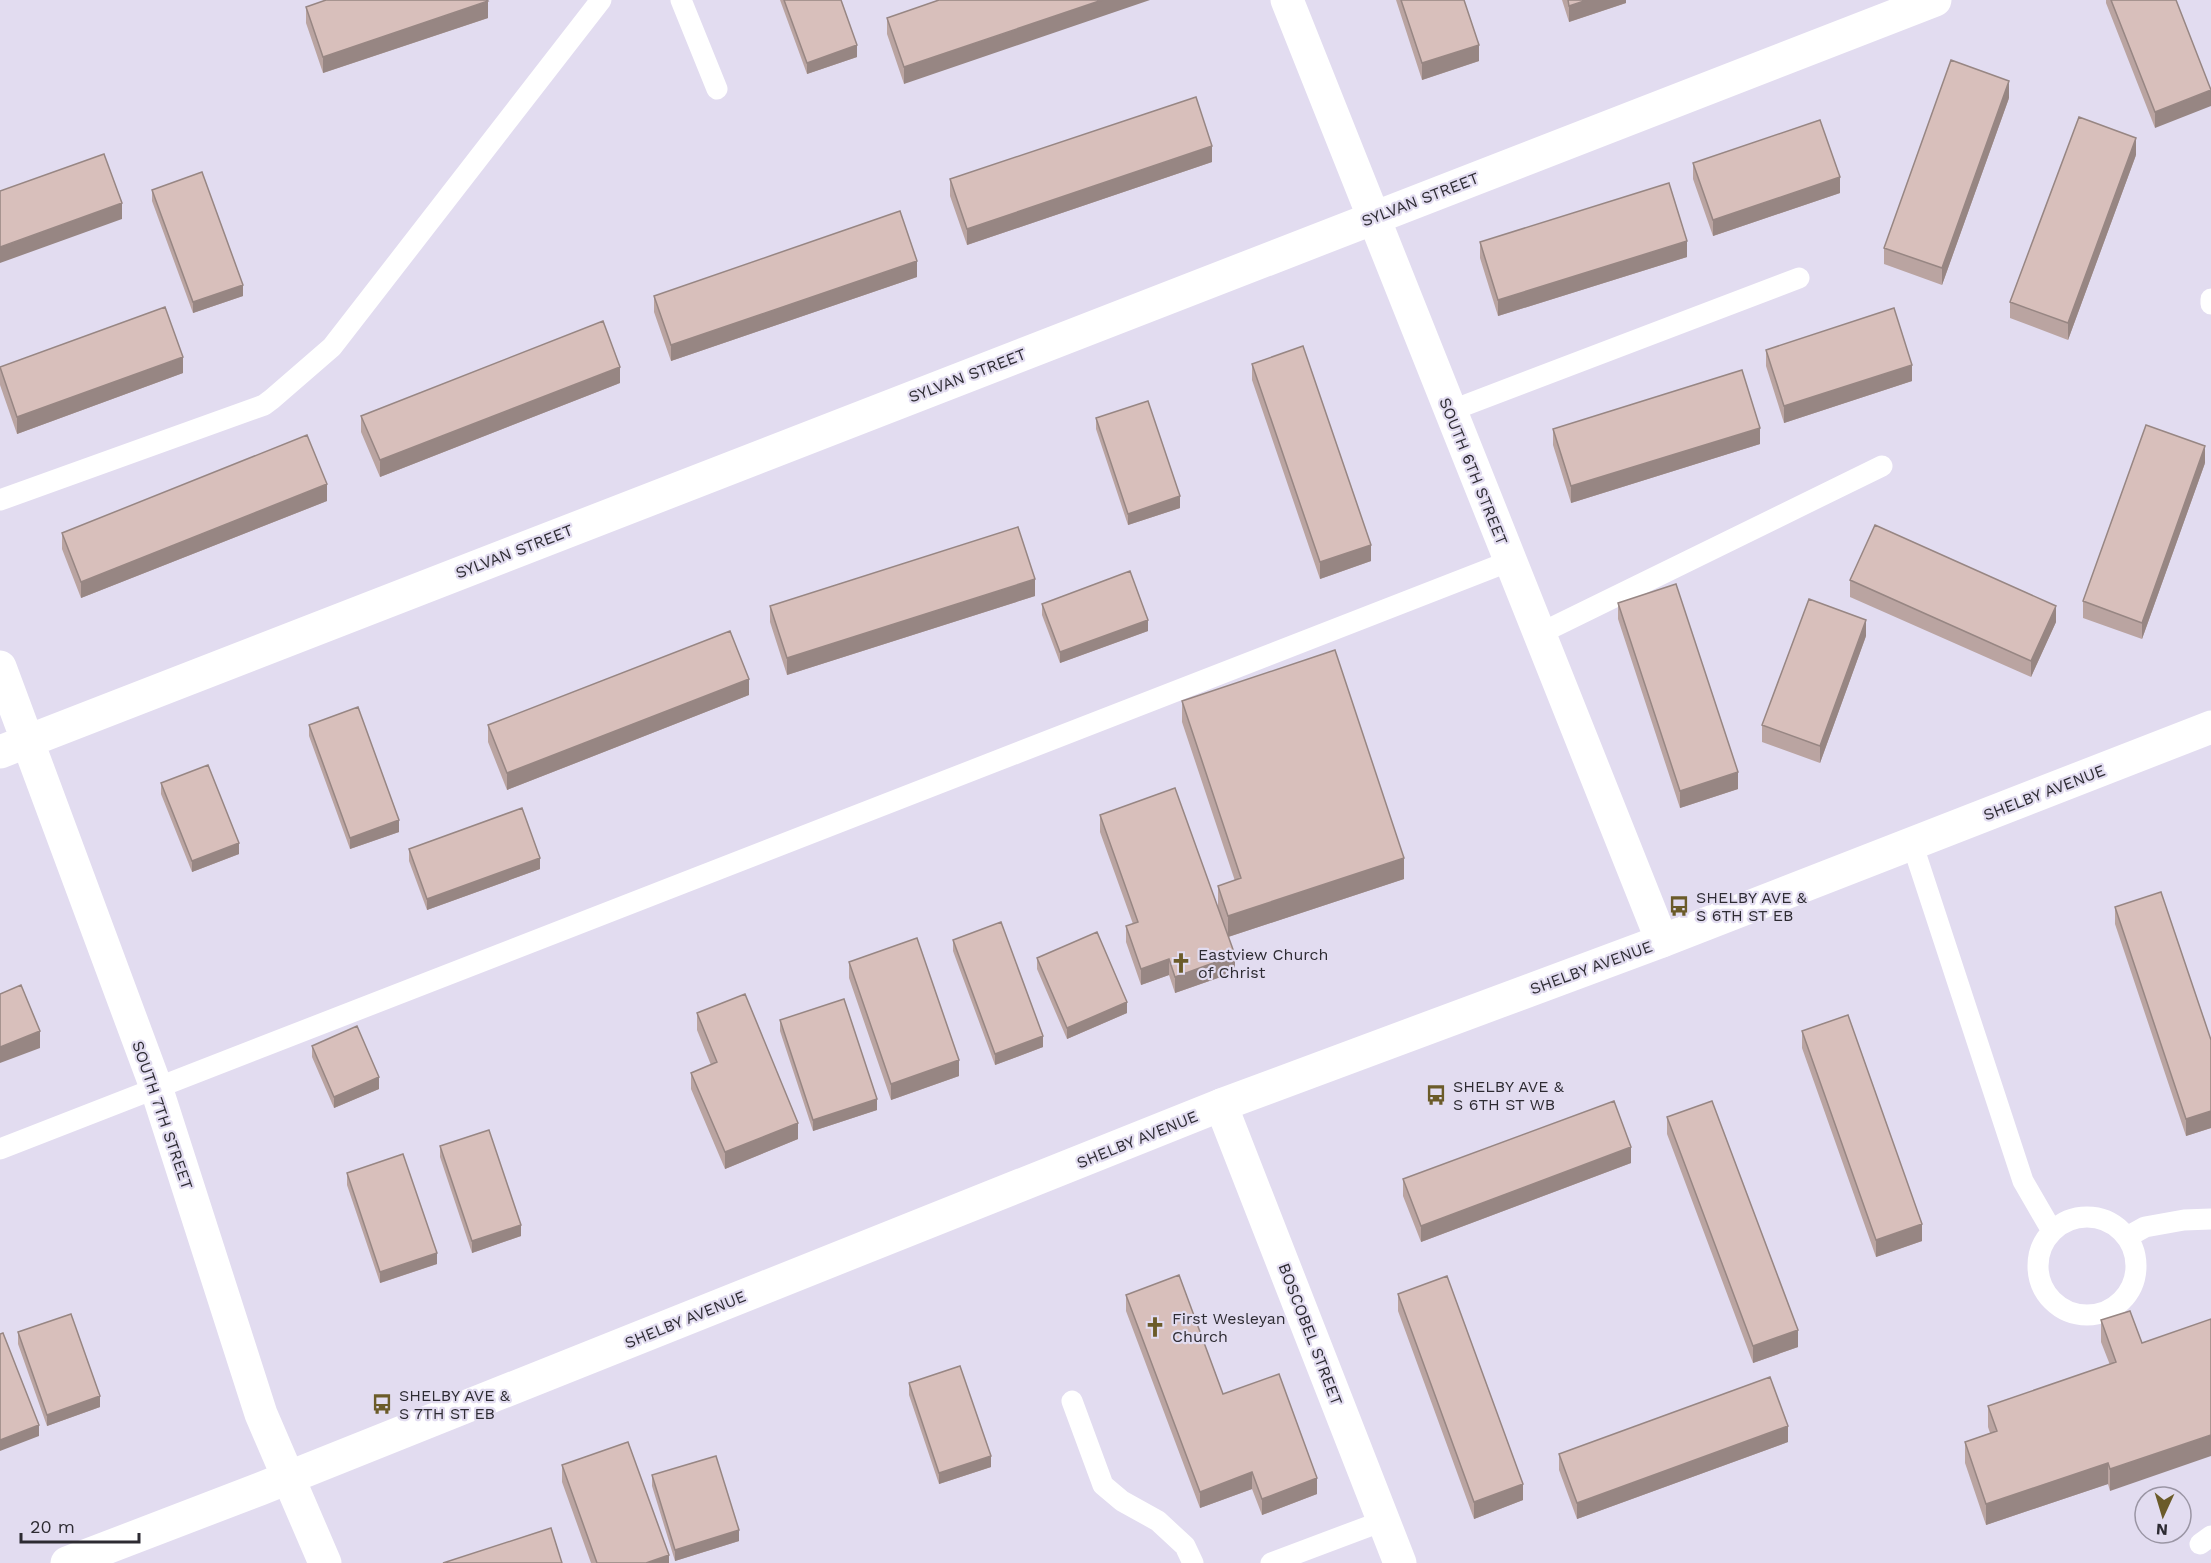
<svg xmlns="http://www.w3.org/2000/svg" width="2211" height="1563" viewBox="0 0 2211 1563" font-family="'Work Sans',sans-serif">
	<rect width="100%" height="100%" fill="#e2dcf0"/>
	<g fill="none" stroke-linecap="round" stroke-linejoin="round">
		<path stroke="#fff" stroke-width="21" d="M681,0L717,89
			M2211,299V304
			M1450,411L1799,278
			M0,500L264,405L272,399L332,347L601,0
			M1539,634L1882,466
			M1912,843L2023,1181L2052,1231
			M0,1149L1510,561
			M2038 1266a49 49 0 1 1 98 0a49 49 0 1 1-98 0Z
			M2127,1237L2145,1227L2184,1220L2211,1219
			M1072,1401L1103,1485L1122,1501L1158,1521L1185,1546L1193,1563
			M2200,1544L2211,1536
			M1271,1563L1383,1521"/>
		<path stroke="#fff" stroke-width="33" d="M1287,0L1662,941
			M0,667L156,1087L261,1414L325,1563
			M0,752L1935,0
			M1221,1105L1400,1563"/>
		<path stroke="#fff" stroke-width="33" d="M67,1563L260,1489L1221,1105L1662,941L2211,727"/>
	</g>
	<path fill="#baa4a1" d="M780,0H841L857,57L807,74Z
		M939,0L904,84L887,34V18Z
		M1396,0H1464L1479,61L1422,80Z
		M1562,0H1626V3L1569,22Z
		M2106,0H2176L2155,128L2106,3Z
		M306,7L488,18L323,73L306,23Z
		M2009,98L1942,285L1884,264V248Z
		M2136,155L2068,340L2010,318V302Z
		M1212,162L967,245L950,196V179Z
		M1693,163L1840,193L1713,236L1693,179Z
		M152,190L243,296L193,313L152,201Z
		M1480,242L1687,257L1498,316L1480,258Z
		M917,277L671,361L654,312V296Z
		M1766,350L1912,381L1784,423L1766,366Z
		M1252,364L1371,561L1320,579L1252,380Z
		M0,367L183,373L17,434L0,385Z
		M620,383L380,477L361,432V416Z
		M1096,418L1180,508L1128,525L1096,429Z
		M1553,429L1760,444L1571,503L1553,445Z
		M2205,463L2142,639L2083,618V601Z
		M327,501L81,598L62,549V533Z
		M1850,580L2056,622L2031,677L1850,597Z
		M1035,596L787,675L770,622V606Z
		M1618,603L1738,789L1680,808L1618,619Z
		M1042,604L1148,631L1060,663L1042,615Z
		M1866,636L1820,763L1762,742V725Z
		M749,695L507,790L488,742V725Z
		M1182,701L1404,879L1228,937L1235,972L1175,993L1169,975L1141,985L1126,942V926L1133,924L1100,832V815L1218,907V886L1235,881L1182,722Z
		M309,725L399,832L350,849L309,736Z
		M161,783L239,854L192,872L161,794Z
		M409,849L540,869L427,910L409,861Z
		M2115,907L2211,1040V1128L2186,1136L2115,924Z
		M953,940L1043,1047L995,1065L953,951Z
		M1037,958L1127,1013L1067,1039L1037,969Z
		M849,962L959,1076L891,1100L849,978Z
		M697,1013L798,1139L725,1169L691,1089V1073L711,1065L697,1030Z
		M780,1020L877,1110L813,1131L780,1031Z
		M1802,1031L1922,1241L1876,1257L1802,1048Z
		M312,1046L379,1089L334,1108L312,1057Z
		M1667,1117L1798,1347L1753,1363L1667,1134Z
		M440,1146L521,1236L472,1253L440,1157Z
		M1631,1163L1421,1242L1403,1196V1179Z
		M347,1173L437,1264L380,1283L347,1185Z
		M1398,1294L1523,1500L1474,1519L1398,1311Z
		M1126,1295L1223,1394L1317,1494L1262,1515L1252,1489L1200,1508L1126,1311Z
		M2130,1311L2110,1491L2108,1484L1986,1525L1965,1463V1442L1990,1433L1988,1427V1406L2110,1365L2101,1342V1320Z
		M18,1332L100,1407L47,1426L18,1344Z
		M909,1383L991,1467L939,1484L909,1395Z
		M1788,1442L1577,1519L1559,1470V1454Z
		M562,1465L669,1563H591L562,1482Z
		M652,1475L739,1541L675,1561L652,1486Z"/>
	<path fill="#978683" d="M1102,0H1150L904,84V67Z
		M1587,0H1626V3L1569,22V6Z
		M488,1V18L323,73V57Z
		M857,45V57L807,74V63Z
		M1479,45V61L1422,80V63Z
		M2009,81V98L1942,285V268Z
		M2211,90V106L2155,128V112Z
		M2136,138V155L2068,340V323Z
		M1212,146V162L967,245V229Z
		M1840,177V193L1713,236V220Z
		M122,203V219L0,263V247Z
		M1687,241V257L1498,316V300Z
		M917,261V277L671,361V345Z
		M243,285V296L193,313V302Z
		M183,357V373L17,434V417Z
		M1912,365V381L1784,423V406Z
		M620,367V383L380,477V460Z
		M1760,428V444L1571,503V486Z
		M2205,446V463L2142,639V623Z
		M327,484V501L81,598V582Z
		M1180,496V508L1128,525V514Z
		M1371,545V561L1320,579V562Z
		M1035,579V596L787,675V658Z
		M2056,606V622L2031,677V661Z
		M1148,620V631L1060,663V652Z
		M1866,620V636L1820,763V746Z
		M749,679V695L507,790V773Z
		M1738,772V789L1680,808V791Z
		M399,820V832L350,849V838Z
		M239,843V854L192,872V861Z
		M540,858V869L427,910V899Z
		M1404,858V879L1228,937V916Z
		M1235,955V972L1175,993V977Z
		M1169,959V975L1141,985V969Z
		M1127,1002V1013L1067,1039V1028Z
		M40,1031V1048L0,1063V1047Z
		M1043,1036V1047L995,1065V1054Z
		M959,1060V1076L891,1100V1084Z
		M379,1077V1089L334,1108V1097Z
		M877,1099V1110L813,1131V1120Z
		M2211,1111V1128L2186,1136V1119Z
		M798,1123V1139L725,1169V1152Z
		M1631,1147V1163L1421,1242V1226Z
		M1922,1224V1241L1876,1257V1240Z
		M521,1225V1236L472,1253V1241Z
		M437,1253V1264L380,1283V1272Z
		M1798,1330V1347L1753,1363V1346Z
		M100,1396V1407L47,1426V1415Z
		M39,1425V1436L0,1451V1440Z
		M1788,1426V1442L1577,1519V1503Z
		M2211,1435V1456L2110,1491V1469Z
		M991,1456V1467L939,1484V1473Z
		M2108,1463V1484L1986,1525V1504Z
		M1252,1472V1489L1200,1508V1492Z
		M1317,1478V1494L1262,1515V1499Z
		M1523,1484V1500L1474,1519V1502Z
		M739,1530V1541L675,1561V1550Z
		M669,1555V1563H646Z"/>
	<path fill="#d8bfbb" stroke="#978683" stroke-width="1.5" d="M326,0H487L488,1L323,57L306,7Z
		M784,0H841L857,45L807,63Z
		M939,0H1102L904,67L887,18Z
		M1401,0H1464L1479,45L1422,63Z
		M1568,0H1587L1569,6Z
		M2111,0H2176L2211,90L2155,112Z
		M1951,60L2009,81L1942,268L1884,248Z
		M1196,97L1212,146L967,229L950,179Z
		M2079,117L2136,138L2068,323L2010,302Z
		M1820,120L1840,177L1713,220L1693,163Z
		M104,154L122,203L0,247V191Z
		M202,172L243,285L193,302L152,190Z
		M1669,183L1687,241L1498,300L1480,242Z
		M900,211L917,261L671,345L654,296Z
		M165,307L183,357L17,417L0,367Z
		M1894,308L1912,365L1784,406L1766,350Z
		M603,321L620,367L380,460L361,416Z
		M1303,346L1371,545L1320,562L1252,364Z
		M1742,370L1760,428L1571,486L1553,429Z
		M1148,401L1180,496L1128,514L1096,418Z
		M2146,425L2205,446L2142,623L2083,601Z
		M307,435L327,484L81,582L62,533Z
		M1875,525L2056,606L2031,661L1850,580Z
		M1018,527L1035,579L787,658L770,606Z
		M1130,571L1148,620L1060,652L1042,604Z
		M1676,584L1738,772L1680,791L1618,603Z
		M1809,599L1866,620L1820,746L1762,725Z
		M730,631L749,679L507,773L488,725Z
		M1335,650L1404,858L1228,916L1218,886L1241,878L1182,701Z
		M358,707L399,820L350,838L309,725Z
		M208,765L239,843L192,861L161,783Z
		M1175,788L1235,955L1175,977L1169,959L1141,969L1126,926L1138,922L1100,815Z
		M522,808L540,858L427,899L409,849Z
		M2161,892L2211,1040V1111L2186,1119L2115,907Z
		M1001,922L1043,1036L995,1054L953,940Z
		M1097,932L1127,1002L1067,1028L1037,958Z
		M917,938L959,1060L891,1084L849,962Z
		M21,985L40,1031L0,1047V994Z
		M745,994L798,1123L725,1152L691,1073L717,1062L697,1013Z
		M844,999L877,1099L813,1120L780,1020Z
		M1848,1015L1922,1224L1876,1240L1802,1031Z
		M357,1026L379,1077L334,1097L312,1046Z
		M1614,1101L1631,1147L1421,1226L1403,1179Z
		M1712,1101L1798,1330L1753,1346L1667,1117Z
		M489,1130L521,1225L472,1241L440,1146Z
		M403,1154L437,1253L380,1272L347,1173Z
		M1179,1275L1223,1394L1279,1374L1317,1478L1262,1499L1252,1472L1200,1492L1126,1295Z
		M1447,1276L1523,1484L1474,1502L1398,1294Z
		M2130,1311L2142,1343L2211,1319V1435L2110,1469L2108,1463L1986,1504L1965,1442L1997,1431L1988,1406L2116,1362L2101,1320Z
		M71,1314L100,1396L47,1415L18,1332Z
		M3,1333L39,1425L0,1440V1334Z
		M960,1366L991,1456L939,1473L909,1383Z
		M1770,1377L1788,1426L1577,1503L1559,1454Z
		M628,1442L669,1555L646,1563H597L562,1465Z
		M716,1456L739,1530L675,1550L652,1475Z
		M551,1528L562,1563H443Z"/>
	<defs>
		<g id="bus-bare" transform="scale(1.62)"><path d="M-5-6H5V4H4V6H2V4H-2V6H-4V4H-5ZM-3.5-4V0h7V-4ZM-3.5 1.2v1.5H-2V1.2ZM2 1.2v1.5H3.5V1.2Z" fill="#6b5b29" stroke="#e2dcf0" stroke-width="2.5" paint-order="stroke"/></g>
		<g id="church-bare" transform="scale(1.62)"><path d="M-1.2-6h2.4v3.5h3.3v2.4h-3.3V6h-2.4V-.1h-3.3v-2.4h3.3Z" fill="#6b5b29" stroke="#e2dcf0" stroke-width="2.5" paint-order="stroke"/></g>
	</defs>
	<g fill-rule="evenodd">
		<use href="#bus-bare" x="1679" y="906"/>
		<use href="#church-bare" x="1181" y="963"/>
		<use href="#bus-bare" x="1436" y="1095"/>
		<use href="#church-bare" x="1155" y="1327"/>
		<use href="#bus-bare" x="382" y="1404"/>
	</g>
	<g text-anchor="middle" stroke-width="4.5" stroke-linejoin="round" paint-order="stroke">
		<g font-size="16" fill="#2d2b32" stroke="#e2dcf0">
			<text transform="translate(1420 199) rotate(-21)" y="6">SYLVAN STREET</text>
			<text transform="translate(967 375) rotate(-21)" y="6">SYLVAN STREET</text>
			<text transform="translate(1474 471) rotate(68)" y="6">SOUTH 6TH STREET</text>
			<text transform="translate(514 551) rotate(-21)" y="6">SYLVAN STREET</text>
			<text transform="translate(2044 792) rotate(-21)" y="6">SHELBY AVENUE</text>
			<text transform="translate(1591 967) rotate(-20)" y="6">SHELBY AVENUE</text>
			<text transform="translate(163 1115) rotate(71)" y="6">SOUTH 7TH STREET</text>
			<text transform="translate(1137 1139) rotate(-22)" y="6">SHELBY AVENUE</text>
			<text transform="translate(685 1319) rotate(-22)" y="6">SHELBY AVENUE</text>
			<text transform="translate(1311 1334) rotate(69)" y="6">BOSCOBEL STREET</text>
		</g>
		<g font-size="16" fill="#2d2b32" stroke="#e2dcf0" text-anchor="start">
			<text x="1696" y="903">SHELBY AVE &amp;<tspan x="1696" dy="18">S 6TH ST EB</tspan></text>
			<text x="1198" y="960">Eastview Church<tspan x="1198" dy="18">of Christ</tspan></text>
			<text x="1453" y="1092">SHELBY AVE &amp;<tspan x="1453" dy="18">S 6TH ST WB</tspan></text>
			<text x="1172" y="1324">First Wesleyan<tspan x="1172" dy="18">Church</tspan></text>
			<text x="399" y="1401">SHELBY AVE &amp;<tspan x="399" dy="18">S 7TH ST EB</tspan></text>
		</g>
	</g>
	<g transform="translate(2163 1515) rotate(184)"><circle r="28" fill="#e2dcf0" stroke="#9a95a4" stroke-width="1.5"/>
	<path d="M0-4.5L10 22L0 15L-10 22Z" fill="#6b5b29"/>
	<text y="-9" font-size="16" font-weight="bold" text-anchor="middle" fill="#2d2b32">N</text>
	</g>
	<path d="M21 1533v9h118v-9" fill="none" stroke="#2d2b32" stroke-width="3"/>
	<text x="30" y="1533" font-size="18" fill="#2d2b32" stroke="#e2dcf0" stroke-width="4.5" paint-order="stroke">20 m</text>
</svg>
